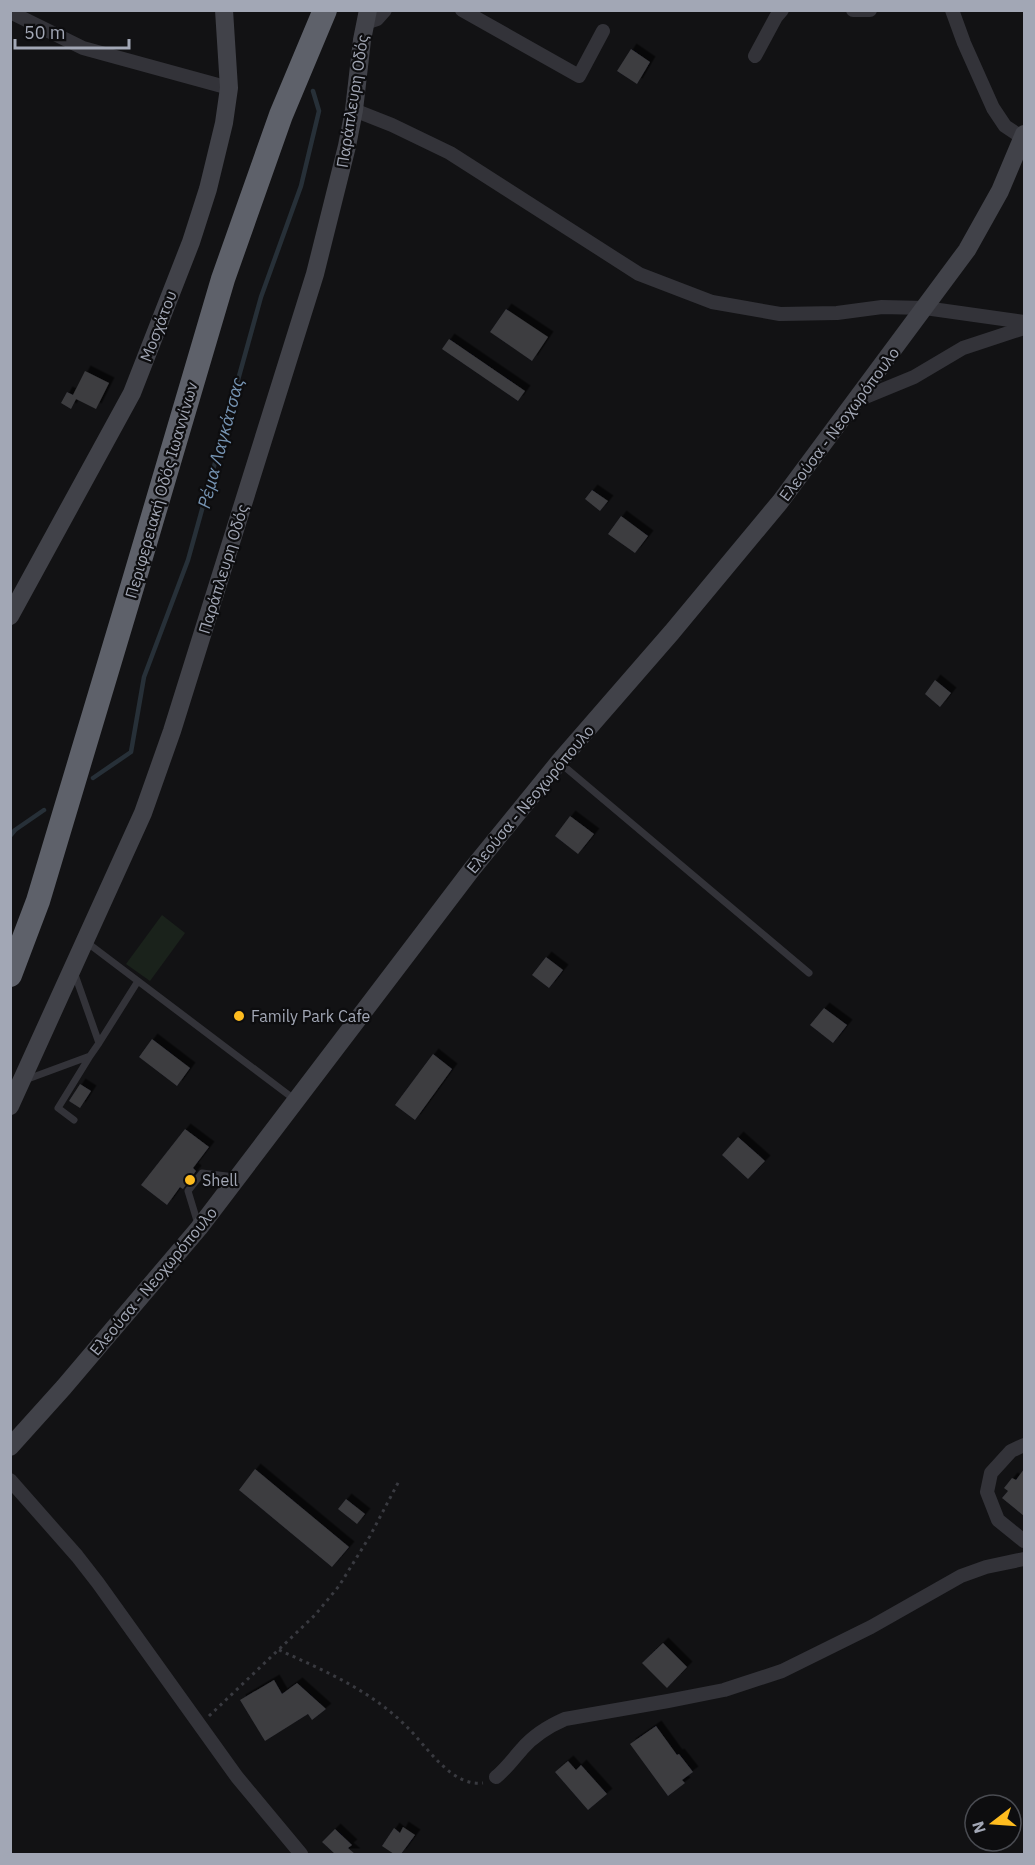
<svg xmlns="http://www.w3.org/2000/svg" width="1035" height="1865" viewBox="0 0 1035 1865" font-family="'IBM Plex Sans',sans-serif">
	<defs>
		<filter id="shadow"><feDropShadow dx="5.5" dy="-5.5" stdDeviation="0" flood-color="#0009"/></filter>
	</defs>
	<rect width="100%" height="100%" fill="#121214"/>
	<path fill="#1a221b" d="M162,915L185,933L150,981L126,964Z"/>
	<g fill="none" stroke-linecap="round" stroke-linejoin="round">
		<path stroke="#273038" stroke-width="4.5" d="M93,778L131,752L144,677L188,560L261,297L301,186L319,111L313,91
			M10,836L15,830L44,810"/>
	</g>
	<path fill="#3c3c41" filter="url(#shadow)" d="M631,49L650,62L637,84L617,71Z
		M506,309L548,337L532,361L490,332Z
		M449,339L525,391L518,401L442,349Z
		M85,371L109,383L96,409L76,399L71,409L61,403L67,392L73,395Z
		M592,490L608,501L600,511L585,499Z
		M621,516L648,536L635,553L608,534Z
		M935,680L951,693L940,707L925,694Z
		M570,816L594,834L578,854L555,836Z
		M546,957L563,970L549,988L532,975Z
		M824,1008L847,1025L833,1043L810,1025Z
		M152,1039L190,1068L177,1086L139,1057Z
		M433,1054L452,1069L415,1120L395,1105Z
		M80,1084L91,1091L80,1108L69,1101Z
		M185,1129L209,1147L193,1168L196,1171L183,1189L180,1187L167,1205L141,1185Z
		M738,1137L765,1161L748,1179L722,1155Z
		M255,1469L349,1547L332,1567L239,1490Z
		M1024,1469V1516L1002,1498L1008,1491L1004,1488L1012,1478L1016,1480Z
		M346,1499L365,1514L357,1524L338,1509Z
		M663,1643L687,1667L667,1688L642,1663Z
		M274,1680L282,1694L297,1683L326,1709L312,1720L308,1714L265,1741L240,1700Z
		M656,1726L677,1755L679,1754L693,1772L682,1780L685,1783L668,1796L630,1744Z
		M568,1761L576,1770L581,1765L607,1794L588,1810L555,1772Z
		M403,1827L415,1835L401,1854H394L382,1846L394,1828L400,1833Z
		M335,1829L352,1845L348,1848L355,1854H335L322,1842Z"/>
	<g fill="none" stroke-linecap="round" stroke-linejoin="round">
		<path stroke="#393a40" stroke-width="3" stroke-dasharray="3 4.5" stroke-linecap="butt" d="M279,1650C325,1671 372,1691 408,1728C428,1748 452,1787 483,1783
			M209,1716L315,1615L339,1586L370,1536L399,1481"/>
		<path stroke="#333339" stroke-width="7" d="M559,762L809,973
			M85,941L294,1099
			M99,1043L138,981
			M25,1080L90,1056L99,1043L74,972
			M74,1120L58,1108L90,1056
			M198,1224L188,1191L202,1173L235,1177"/>
		<path stroke="#333339" stroke-width="14" d="M462,10L579,76L603,31
			M853,10H870
			M952,10L964,43L993,108L1005,126L1023,138
			M10,12L83,48L229,88
			M365,23L377,19L385,10
			M755,56L776,17L782,10
			M354,110L392,125L450,153L639,274L712,302L780,314L837,313L882,307L925,308L1024,322
			M858,400L914,377L963,348L1024,328
			M1024,1445L1011,1451L991,1473L987,1492L998,1520L1024,1541
			M10,1480L77,1556L98,1583L237,1777L301,1854
			M496,1777C506,1769 513,1759 522,1749C534,1735 549,1726 565,1719L668,1701L724,1690L782,1671L871,1627L961,1576L986,1567L1024,1559"/>
		<path stroke="#414249" stroke-width="18" d="M10,616L132,393L191,242L208,189L224,123L229,88L224,10
			M10,1106L143,813L172,731L315,274L347,146L354,110L362,40L368,10
			M10,1447L64,1387L199,1228L472,869L559,762L672,632L780,502L967,250L1000,191L1024,134"/>
		<path stroke="#5e616a" stroke-width="24" d="M10,975L38,901L133,584L223,279L281,115L325,10"/>
	</g>
	<g fill="#febc1f" stroke="#0d0d0f" stroke-width="2">
		<circle cx="239" cy="1016" r="6"/>
		<circle cx="190" cy="1180" r="6"/>
	</g>
	<g text-anchor="middle" stroke-width="4.5" stroke-linejoin="round" paint-order="stroke">
		<g font-size="16" fill="#a2a7b5" stroke="#0d0d0f">
			<text transform="translate(352 101) rotate(-81)" y="6">Παράπλευρη Οδός</text>
			<text transform="translate(158 326) rotate(-69)" y="6">Μοσχάτου</text>
			<text transform="translate(839 424) rotate(-53)" y="6">Ελεούσα - Νεοχωρόπουλο</text>
			<text transform="translate(161 490) rotate(-74)" y="6">Περιφερειακή Οδός Ιωαννίνων</text>
			<text transform="translate(223 569) rotate(-73)" y="6">Παράπλευρη Οδός</text>
			<text transform="translate(530 799) rotate(-50)" y="6">Ελεούσα - Νεοχωρόπουλο</text>
			<text transform="translate(153 1281) rotate(-50)" y="6">Ελεούσα - Νεοχωρόπουλο</text>
		</g>
		<g font-size="16" fill="#a2a7b5" stroke="#0d0d0f" text-anchor="start">
			<text x="251" y="1022">Family Park Cafe</text>
			<text x="202" y="1186">Shell</text>
		</g>
		<g font-size="18" font-style="italic" fill="#7694b3" stroke="#0d0d0f">
			<text transform="translate(221 443) rotate(-75)" y="6">Ρέμα Λαγκάτσας</text>
		</g>
	</g>
	<rect width="1035" height="1865" fill="none" stroke="#a2a7b5" stroke-width="24"/>
	<g transform="translate(993 1823) rotate(253)"><circle r="28" fill="#0d0d0f" stroke="#494b51" stroke-width="1.5"/>
	<path d="M0-4.5L10 22L0 15L-10 22Z" fill="#febc1f"/>
	<text y="-9" font-size="16" font-weight="bold" text-anchor="middle" fill="#a2a7b5">N</text>
	</g>
	<path d="M15 39v9h114v-9" fill="none" stroke="#a2a7b5" stroke-width="3"/>
	<text x="24" y="39" font-size="18" fill="#a2a7b5" stroke="#0d0d0f" stroke-width="4.5" paint-order="stroke">50 m</text>
</svg>
